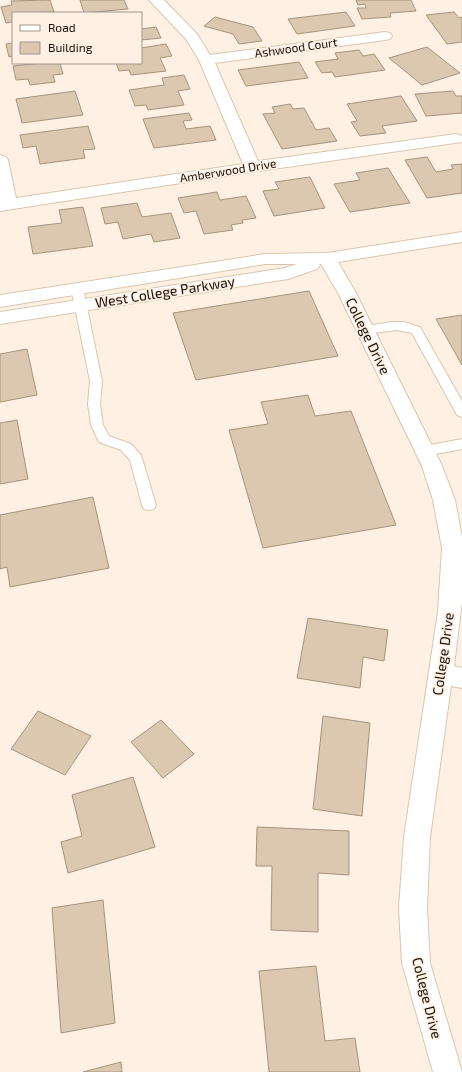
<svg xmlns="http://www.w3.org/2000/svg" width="462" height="1072" viewBox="0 0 462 1072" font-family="'Exo 2',sans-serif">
	<rect width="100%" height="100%" fill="#fef1e3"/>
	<path fill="#dcc8b1" stroke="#a6937d" d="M50,0L54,12L13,13V22L6,23L1,7L12,5L11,1Z
		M80,0H124L128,9L84,13Z
		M356,0H411L416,11L390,13L391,17L362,19L357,8H366L365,4L358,5Z
		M346,12L355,26L297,34L288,19Z
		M454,12L459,18L462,17V42L447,44L426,15Z
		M215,17L253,27L262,41L239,44L233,34L204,26Z
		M156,27L161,38L141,40V29Z
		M13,43V56L9,57L6,44Z
		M166,44L172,56L160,58L166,71L131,75L129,70L119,71L116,63H141V48Z
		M427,47L460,73L422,85L389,58Z
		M359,50L363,56L374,54L385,70L335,77L332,72L322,73L315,62L338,59L335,53Z
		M299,62L308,78L246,86L238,70Z
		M42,63H60L63,74L53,75L55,82L30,85L28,79L16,80L13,66Z
		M184,75L190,89L178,91L184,105L148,110L146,105L135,106L129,90L164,85L162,78Z
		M75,91L83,115L22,123L16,99Z
		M453,91L456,96H462V113L426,116L415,94Z
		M401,96L417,121L382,126L386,133L360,136L351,122L357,121L347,104Z
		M290,104L293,109L304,108L316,130L329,128L337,141L282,149L263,114L275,113L272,107Z
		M189,113L192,120L183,121L186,129L210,126L216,140L154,148L143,119Z
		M88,126L95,149L83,150L85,158L40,164L36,146L23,148L20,135Z
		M427,157L436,172L453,169L451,165L462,164V193L427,198L405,160Z
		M388,168L410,203L350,212L334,184L360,180L356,173Z
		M310,177L325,208L274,216L263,191L279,189L275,182Z
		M217,192L220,200L246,196L256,218L242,220L243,223L231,225L233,230L204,234L196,211L184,213L178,198Z
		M137,203L142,217L171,213L180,238L154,242L151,234L123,239L118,222L105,224L101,208Z
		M83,207L93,246L33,254L28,227L62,223L59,210Z
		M309,291L338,356L196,380L173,313Z
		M462,315V365L436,319Z
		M27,349L37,395L0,402V354Z
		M308,395L315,416L351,411L396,525L263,548L229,430L268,424L261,402Z
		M17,420L28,479L0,484V423Z
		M93,497L109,568L10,587L7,567L0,569V515Z
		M308,618L388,630L384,661L363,657L360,688L297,678Z
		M38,711L91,736L65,775L11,749Z
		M323,716L370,723L362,816L313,809Z
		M161,720L194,754L163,778L131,742Z
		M133,777L155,847L68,873L61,842L82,836L72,795Z
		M257,827L349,831V875L318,873V932L271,930L272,866H256Z
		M103,900L115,1023L61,1033L52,908Z
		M316,966L325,1041L355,1038L360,1072H269L259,971Z
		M121,1062L122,1072H83Z"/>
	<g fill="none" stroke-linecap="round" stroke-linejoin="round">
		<g stroke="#dac6ae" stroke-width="2">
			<path id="service" d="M77,284L81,285L83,288L102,381L100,404L103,425L109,436L131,444L141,455L156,505L154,509L149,510L144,509L142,505L130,460L121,450L99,442L91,425L88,404L90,381L71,288L73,285Z
				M391,322H404L420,327L462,401V417L457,415L412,333L397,330L365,334L361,333L359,330L361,327Z
				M462,439V449L425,456L420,454L418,451L420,448L425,446Z"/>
		</g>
		<g stroke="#dac6ae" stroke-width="2">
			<path id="minor" d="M149,0H164L197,34L210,55L385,32L390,33L392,36L390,39L385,40L215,63L258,161L456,134L462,136V142L252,172L0,211V155L6,157L8,160L16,198L243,164L199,60L186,39Z
				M462,232V242L338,262L356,293L442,466L455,500L462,537V602L454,666L462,668V688L451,686L430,837L427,908L430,963L462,1072H433L402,963L399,908L404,837L438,612L442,548L433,500L422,466L338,293L321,264H319L320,265L317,269L288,279L0,324V312L285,268L297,264H265L0,307V295L265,254L327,253Z"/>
		</g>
		<use href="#service" fill="#fff" fill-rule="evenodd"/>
		<use href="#minor" fill="#fff" fill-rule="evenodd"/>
	</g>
	<g text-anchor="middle" stroke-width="3.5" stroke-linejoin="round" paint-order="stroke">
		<g font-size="12" fill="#150e06" stroke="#fef1e3">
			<text transform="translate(296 48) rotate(-8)" y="4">Ashwood Court</text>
			<text transform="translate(228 171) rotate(-9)" y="4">Amberwood Drive</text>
		</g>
		<g font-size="14" fill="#150e06" stroke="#fef1e3">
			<text transform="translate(165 292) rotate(-9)" y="5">West College Parkway</text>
			<text transform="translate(368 336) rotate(64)" y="5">College Drive</text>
			<text transform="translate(443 654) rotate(-82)" y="5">College Drive</text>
			<text transform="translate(427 998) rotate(76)" y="5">College Drive</text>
		</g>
	</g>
	<rect x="12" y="12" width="130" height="52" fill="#fef1e3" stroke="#a1968b"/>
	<rect x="20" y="25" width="20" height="6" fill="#ffffff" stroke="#a1968b"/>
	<text x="48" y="32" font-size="12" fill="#150e06">Road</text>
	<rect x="20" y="42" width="20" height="12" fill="#dcc8b1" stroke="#a1968b"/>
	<text x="48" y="52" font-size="12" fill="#150e06">Building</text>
</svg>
